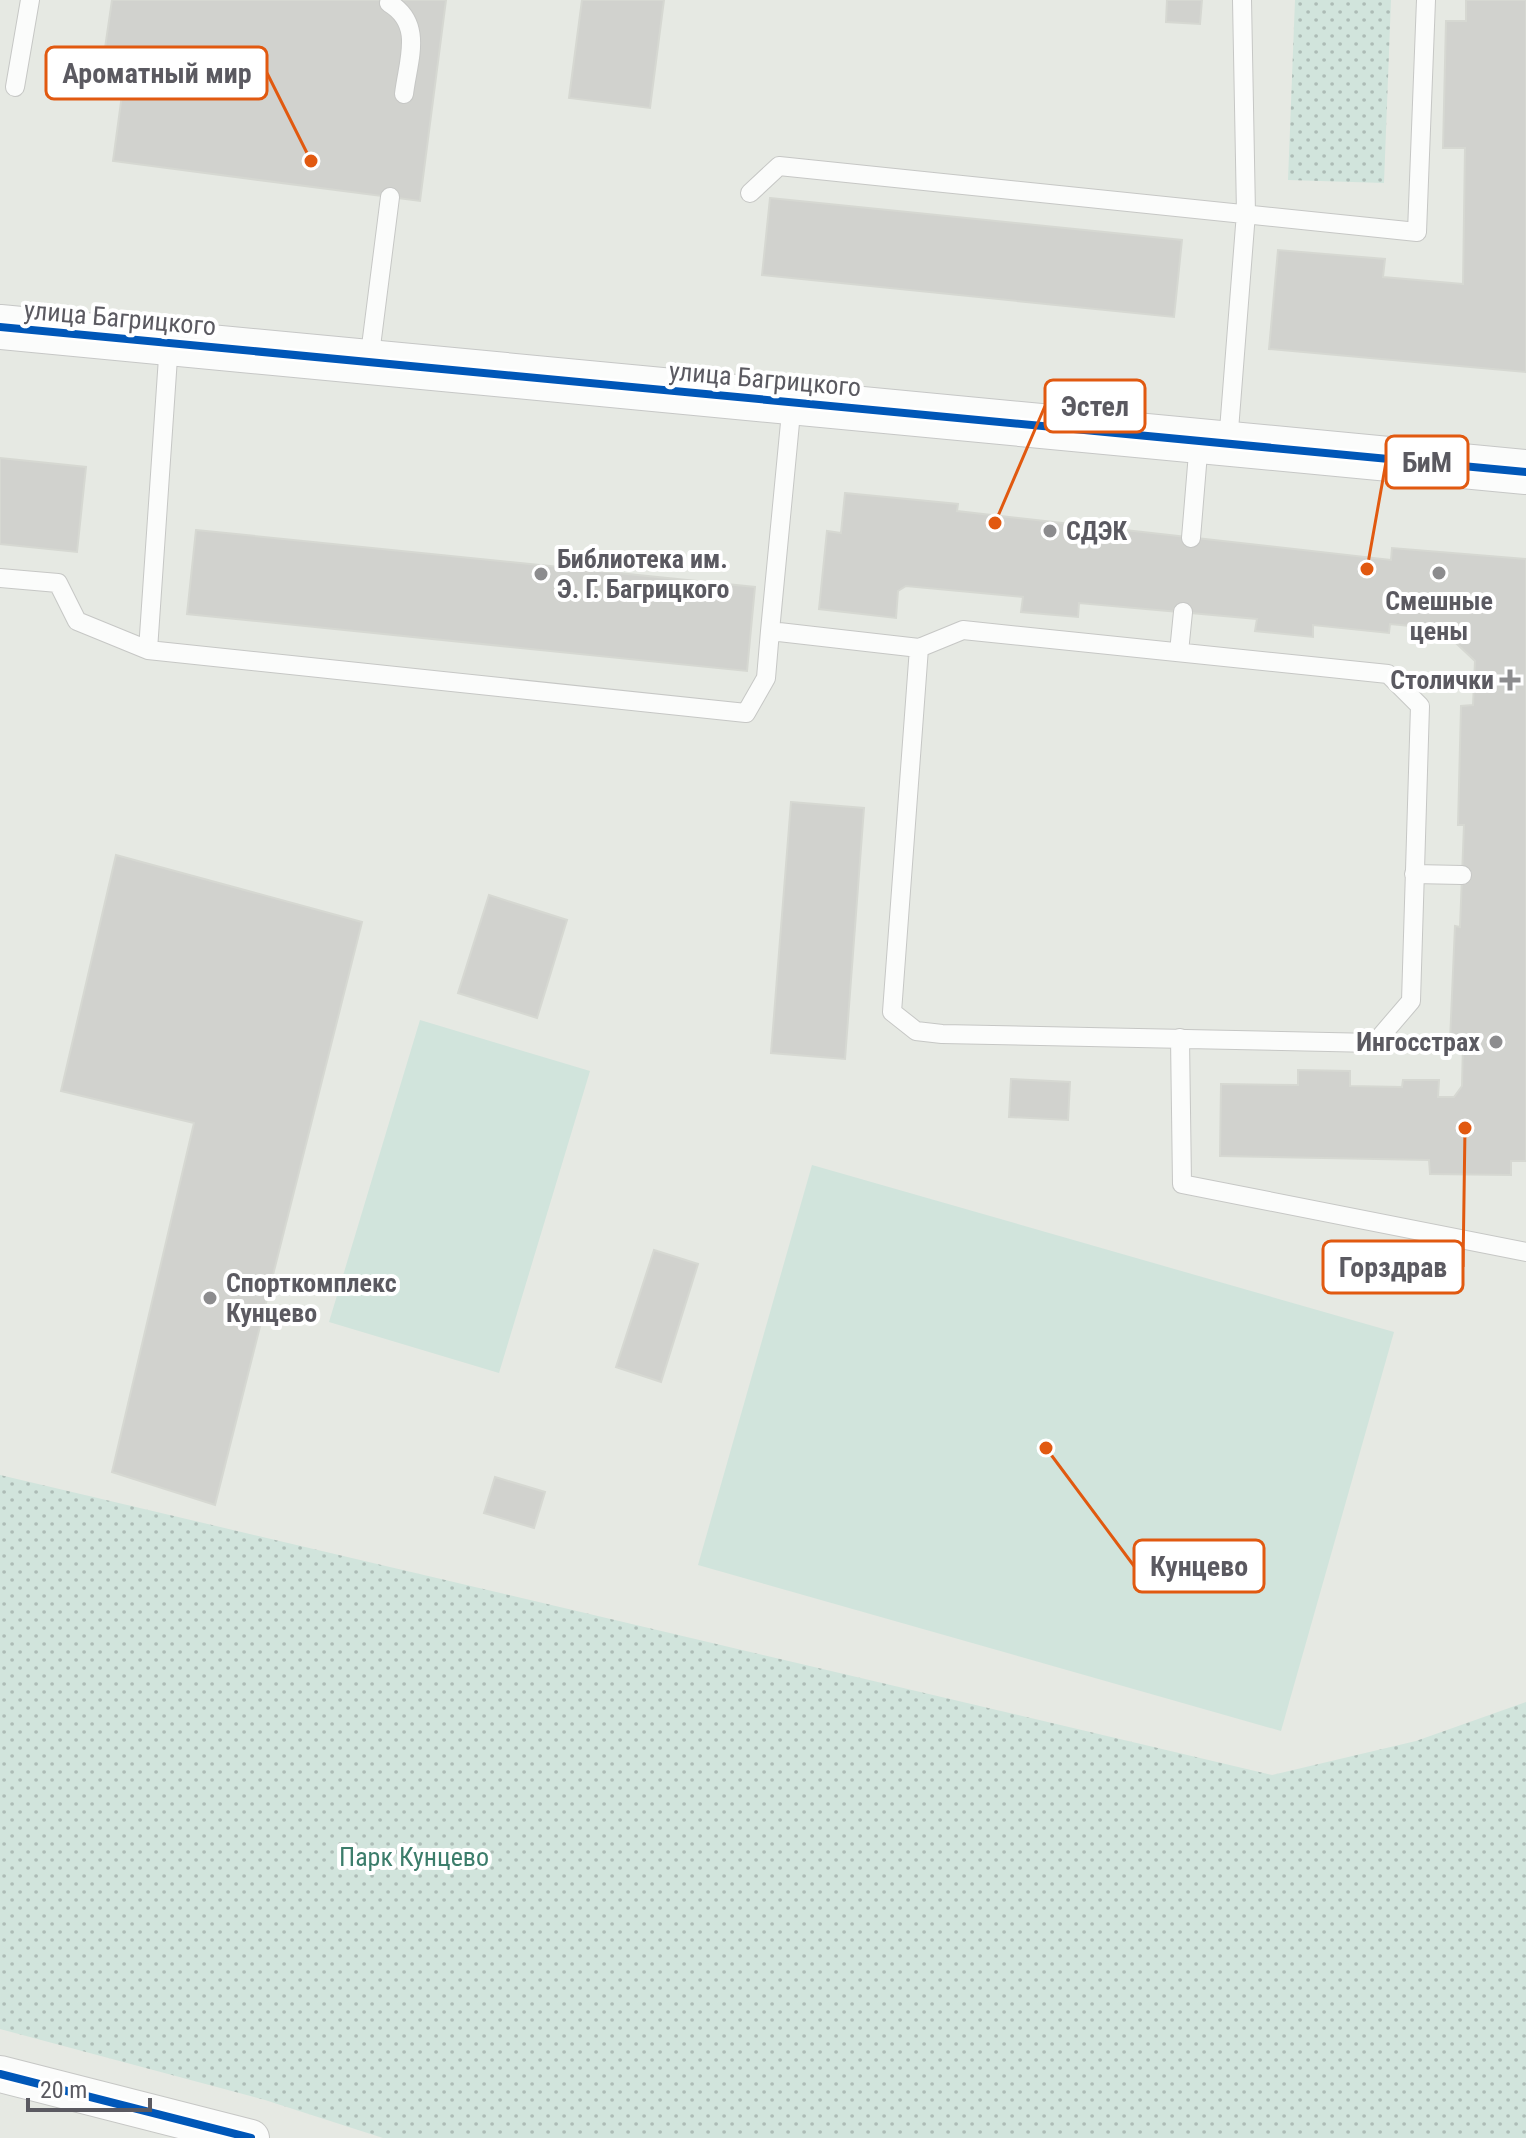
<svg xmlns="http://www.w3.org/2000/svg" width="1526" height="2138" viewBox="0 0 1526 2138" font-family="'Roboto Condensed',sans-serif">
	<defs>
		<pattern id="park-dots" width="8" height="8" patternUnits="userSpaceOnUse" patternTransform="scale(2)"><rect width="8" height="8" fill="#d1e4dc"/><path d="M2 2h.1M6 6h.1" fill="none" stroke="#adbcb6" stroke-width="1.8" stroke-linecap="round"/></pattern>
	</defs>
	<rect width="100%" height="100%" fill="#e6e9e3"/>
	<path fill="#d1e4dc" d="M420,1020L590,1071L499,1373L329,1322Z
		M812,1165L1394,1332L1281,1731L698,1565Z"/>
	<path fill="url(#park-dots)" d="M1295,0H1391L1384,183L1288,180Z
		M0,1475L1272,1775L1416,1741L1526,1702V2138H383L265,2100L0,2029Z"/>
	<path fill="#d1d2ce" stroke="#d6d8d2" stroke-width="2" d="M112,0H446L420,201L113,161L127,58L104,55Z
		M582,0H664L650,108L569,98Z
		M1167,0H1202L1200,24L1166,22Z
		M1466,0H1526V372L1269,349L1278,250L1385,259L1383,277L1463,284L1465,148H1443L1446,21H1466Z
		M770,198L1182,240L1174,317L762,275Z
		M0,458L86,467L77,552L0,544Z
		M845,493L958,504L957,511L1391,560L1392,548L1526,559V1161H1511V1175L1430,1174L1429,1160L1220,1156L1221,1084L1298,1085V1070L1350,1071V1086L1402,1087L1403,1080H1439L1438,1097H1454L1462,1086L1463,1042L1450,1041L1455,926L1460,927L1464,825H1458L1461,706L1473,705L1475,661L1441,629L1390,624L1389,633L1313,625V637L1255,631L1257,619L1079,603L1078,617L1021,612L1023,597L906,586L898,591L896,618L819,609L827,531L841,533Z
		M196,530L755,587L747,671L187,614Z
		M791,802L864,808L845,1059L771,1053Z
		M116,855L362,922L215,1505L112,1472L194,1123L61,1091Z
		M489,895L567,920L537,1018L458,993Z
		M1011,1079L1070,1082L1068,1120L1009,1117Z
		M654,1250L698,1264L661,1382L616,1367Z
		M495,1477L545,1492L534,1528L484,1513Z"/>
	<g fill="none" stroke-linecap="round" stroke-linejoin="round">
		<g stroke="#c6c7c5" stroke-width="20">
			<path id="lane" d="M389,3C424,24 408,60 404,94
				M15,87L30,0
				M750,193L779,166L1417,232L1426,0
				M369,362L390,197
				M792,402L770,631L919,648L963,630L1388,674L1420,706L1411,1001L1375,1043L942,1034L916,1031L892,1012L919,648
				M1228,443L1246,213L1242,0
				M1191,538L1199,441
				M0,578L58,583L77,621L148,650L746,713L766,678L770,631
				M148,650L169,343
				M1179,652L1183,612
				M1414,874L1462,875
				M1180,1038L1182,1184L1526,1252"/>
		</g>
		<g stroke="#c6c7c5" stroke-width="38">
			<path id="street" d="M0,2074L251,2138"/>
		</g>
		<g stroke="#c6c7c6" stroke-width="46">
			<path id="secondary" d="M0,327L1526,472"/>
		</g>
		<use href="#lane" stroke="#fbfcfb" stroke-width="18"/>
		<use href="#street" stroke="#fbfcfb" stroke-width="36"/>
		<use href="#secondary" stroke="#fbfcfb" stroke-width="44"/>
		<g stroke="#fff" stroke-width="13">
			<path id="cycleway" d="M0,327L1526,472
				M0,2074L251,2138"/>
		</g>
		<use href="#cycleway" stroke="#0057b8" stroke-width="8"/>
	</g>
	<g fill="#8c8c8e" stroke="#fff" stroke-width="3">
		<circle cx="1050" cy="531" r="8"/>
		<circle cx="1439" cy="573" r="8"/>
		<circle cx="541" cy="574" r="8"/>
		<path d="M1506 668h8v8h8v8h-8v8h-8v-8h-8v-8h8z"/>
		<circle cx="1496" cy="1042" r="8"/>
		<circle cx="210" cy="1298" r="8"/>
	</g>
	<g text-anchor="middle" stroke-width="8" stroke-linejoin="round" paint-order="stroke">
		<g font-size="26" fill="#5b5a61" stroke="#fff">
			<text transform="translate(120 318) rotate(5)" y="9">улица Багрицкого</text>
			<text transform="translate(765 379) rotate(5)" y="9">улица Багрицкого</text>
		</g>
		<g font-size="26" font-weight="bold" fill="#5b5a61" stroke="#fff" text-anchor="start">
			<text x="1066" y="540">СДЭК</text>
			<text x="557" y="568">Библиотека им.<tspan x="557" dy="30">Э. Г. Багрицкого</tspan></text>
			<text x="1439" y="610" text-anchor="middle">Смешные<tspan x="1439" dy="30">цены</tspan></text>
			<text x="1494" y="689" text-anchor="end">Столички</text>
			<text x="1480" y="1051" text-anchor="end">Ингосстрах</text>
			<text x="226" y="1292">Спорткомплекс<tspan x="226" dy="30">Кунцево</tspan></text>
		</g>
		<g font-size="26" fill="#3c7d6b" stroke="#fff">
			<text x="414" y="1866">Парк Кунцево</text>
		</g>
	</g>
	<path fill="none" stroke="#e15910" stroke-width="3" d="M311 161L267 73M995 523L1045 406M1367 569L1386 462M1465 1128L1463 1267M1046 1448L1134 1566"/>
	<g fill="#e15910" stroke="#fff" stroke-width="3">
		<circle cx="311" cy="161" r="8"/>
		<circle cx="995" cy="523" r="8"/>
		<circle cx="1367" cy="569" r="8"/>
		<circle cx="1465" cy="1128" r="8"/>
		<circle cx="1046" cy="1448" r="8"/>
	</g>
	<g fill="#fff" stroke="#e15910" stroke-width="3">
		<rect x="46" y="47" width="221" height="52" rx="8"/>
		<rect x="1045" y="380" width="100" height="52" rx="8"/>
		<rect x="1386" y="436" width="82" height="52" rx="8"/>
		<rect x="1323" y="1241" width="140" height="52" rx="8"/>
		<rect x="1134" y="1540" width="130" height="52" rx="8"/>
	</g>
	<g font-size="28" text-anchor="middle" font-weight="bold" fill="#5b5a61">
		<text x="157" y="83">Ароматный мир</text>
		<text x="1095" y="416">Эстел</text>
		<text x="1427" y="472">БиМ</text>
		<text x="1393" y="1277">Горздрав</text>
		<text x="1199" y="1576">Кунцево</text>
	</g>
	<path d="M28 2098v12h122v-12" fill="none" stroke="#5b5a61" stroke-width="4"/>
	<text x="40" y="2098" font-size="24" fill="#5b5a61" stroke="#ffffff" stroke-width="6" paint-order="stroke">20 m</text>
</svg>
